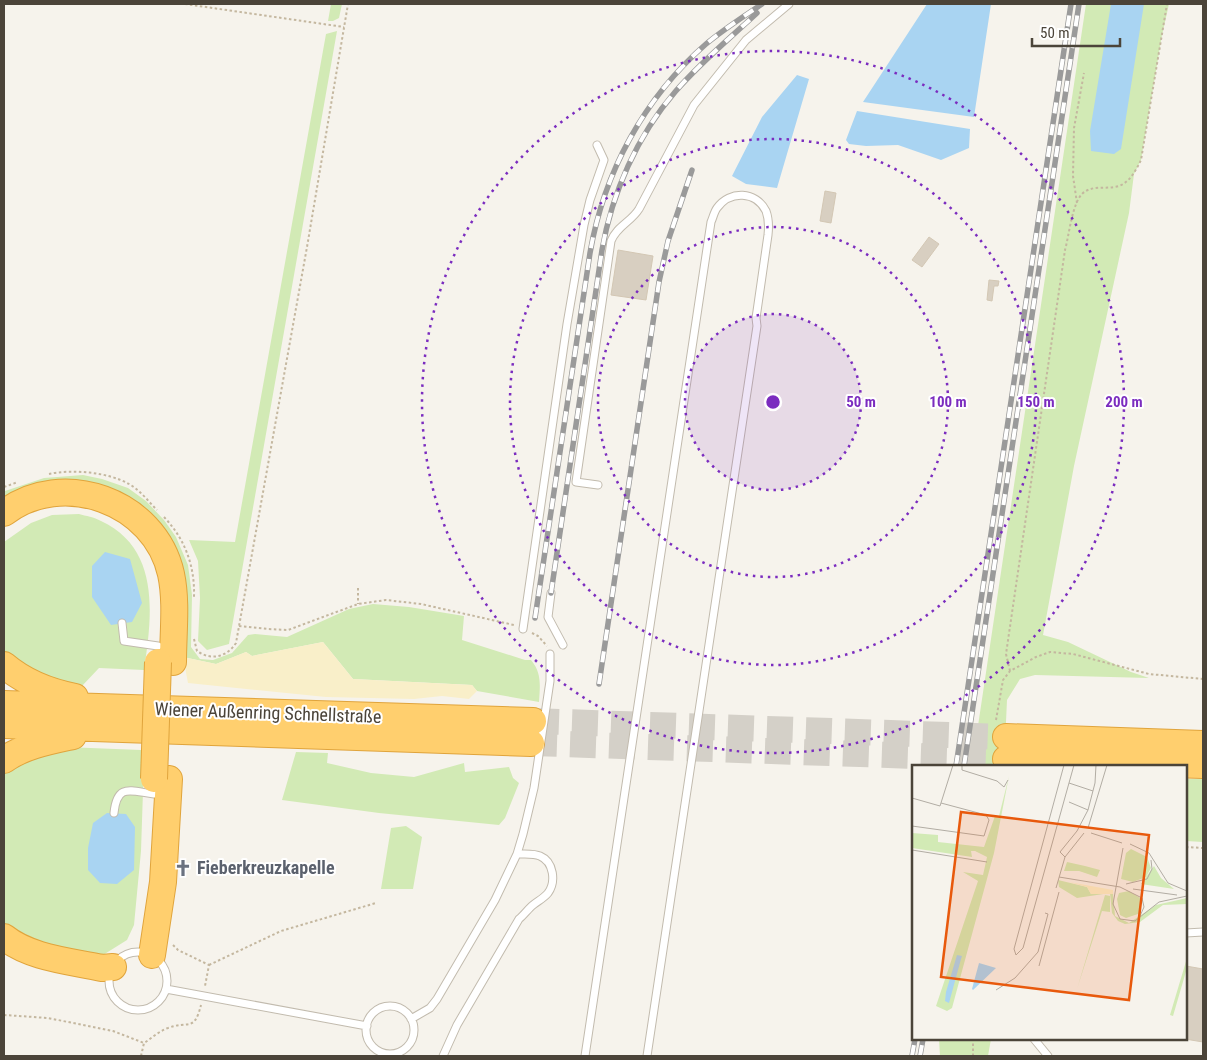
<svg xmlns="http://www.w3.org/2000/svg" width="1207" height="1060" viewBox="0 0 1207 1060" font-family="'Roboto Condensed',sans-serif">
	<rect width="100%" height="100%" fill="#f6f3ec"/>
	<path fill="#d2eab5" d="M331,4H342L339,18L333,21H328Z
		M1086,4H1169L1162,35L1141,160L1134,174L1129,213L1074,466L1043,635L1068,642L1131,672L1149,678L1035,675L1020,679L1007,700L1004,766H972Z
		M337,31L229,644L207,650L198,641L200,598L198,561L189,540L235,542L326,34Z
		M83,475L102,479L128,488L146,501L164,520L176,537L188,565L192,595L191,647L200,659L213,660L232,653L248,635L255,634L287,637L349,609L373,604L409,607L464,616L462,640L525,660H531C542,673 540,686 539,702L477,691L472,685L353,679L323,642L252,656L246,652L216,664L183,657L182,589L110,491L4,504L5,491L44,478Z
		M79,514C86,516 94,517 101,521C161,549 152,616 144,670L99,668L82,686L37,677L4,653V542L31,523L52,515Z
		M65,747L141,750L144,761L141,851L134,925L127,940L103,955L71,953L23,939L4,925V770Z
		M296,752L328,753L327,763L371,773L414,777L464,763L465,772L509,767L513,778L519,783L505,818L499,825L379,813L282,800Z
		M1186,779H1203V842L1186,841Z
		M406,826L422,837L413,889H381L391,828Z
		M939,1039H991L988,1056H940Z"/>
	<path fill="#f9efc9" d="M323,642L353,679L472,685L477,691L469,699L442,696L414,699L326,697L188,683L183,657L216,664L246,652L252,656Z"/>
	<path fill="#a9d4f2" d="M927,4H991L974,117L863,102Z
		M1111,4H1144L1121,149L1114,154L1091,151L1090,131Z
		M797,75L809,79L777,188L746,184L732,176L762,117Z
		M857,111L970,129L969,148L941,160L898,145L866,146L849,144L846,140Z
		M105,552L130,559L142,603L132,622L111,625L92,597V566Z
		M107,813L126,814L135,827L134,870L117,884L100,883L88,870V848L93,823Z"/>
	<path fill="#d8cfc1" stroke="#d3c7b4" d="M825,191L836,193L831,223L820,221Z
		M929,237L939,244L922,267L912,260Z
		M618,250L653,256L646,300L611,295Z
		M989,280L999,281L998,286H994L992,301L987,300Z
		M1186,966L1203,969V1042L1185,1039Z"/>
	<g fill="none" stroke-linecap="round" stroke-linejoin="round">
		<path stroke="#d4d0c8" stroke-width="26" stroke-dasharray="26 13" stroke-linecap="butt" d="M533,721L1006,737
			M531,743L1006,759"/>
		<g stroke="#c2bbae" stroke-width="9">
			<path id="service" d="M598,485L576,482L611,241C617,226 631,222 639,209L694,105L746,40L789,4
				M551,593L548,617L563,645
				M122,623L124,641L158,646
				M523,629L567,324L584,225L590,200L604,160L597,145
				M114,813C117,783 130,791 154,794
				M1186,933L1203,932
				M109 981a29 29 0 1 1 58 0a29 29 0 1 1-58 0Z
				M166,989L367,1026
				M366 1030a24 24 0 1 1 48 0a24 24 0 1 1-48 0Z
				M411,1019L430,1008L437,999L495,900L517,854L523,834L534,788L550,681V654
				M1034,1039L1048,1056
				M443,1056L457,1025L519,919C524,915 528,909 533,905C538,901 544,898 548,893C556,882 554,862 540,856C534,853 524,854 517,854
				M585,1056L711,222C713,218 714,212 717,208C730,190 756,191 766,211C769,219 769,226 768,235L756,318L757,326L647,1056"/>
		</g>
		<g stroke="#e0a43c" stroke-width="28">
			<path id="motorway" d="M4,513C62,468 155,501 171,574C177,602 173,633 173,662
				M4,665C24,682 49,692 75,697
				M4,704L533,721
				M4,725L531,743
				M1006,737L1203,744
				M1006,759L1203,765
				M4,760C23,746 50,741 73,736
				M4,937C30,958 70,961 102,968L113,967
				M152,955L163,882L169,779"/>
		</g>
		<path stroke="#c4b79f" stroke-width="2" stroke-dasharray="2.5 2.5" stroke-linecap="butt" d="M185,4L344,27
			M1077,203L1073,176L1074,128L1084,73
			M49,474C72,469 108,472 129,484C140,490 148,501 157,510
			M4,487L18,482
			M164,517C185,539 195,566 194,597
			M358,588V604
			M239,626L268,629L288,630L358,604L386,600L421,604L514,625
			M532,633L538,636L547,646
			M194,639L197,651C211,661 227,657 236,643L307,247L348,4
			M1010,671L1006,654L1065,250C1069,236 1072,204 1082,194C1092,184 1106,190 1119,186C1130,182 1136,170 1141,160L1167,4
			M996,720L1003,680L1010,671L1036,657L1050,652L1073,654L1149,674L1203,679
			M1186,847L1203,848
			M173,945L178,950L209,965L205,986
			M209,965L281,931L376,903
			M4,1015L48,1018L113,1031L144,1043
			M141,1056L144,1043C152,1038 159,1031 168,1028C188,1020 194,1033 201,1005
			M973,1056V1039"/>
		<use href="#service" stroke="#fff" stroke-width="7"/>
		<use href="#motorway" stroke="#ffcf6e" stroke-width="26"/>
		<g stroke="#9a9a9a" stroke-width="5.5">
			<path id="rail" d="M551,593L602,250C612,193 637,136 675,92C700,63 729,39 757,13
				M535,618L590,253C604,172 644,98 706,44C724,29 743,17 762,4
				M599,684L659,282L668,241L692,170
				M956,766L1071,4
				M964,766L1079,4
				M912,1056L915,1039
				M920,1056L923,1039"/>
		</g>
		<use href="#rail" stroke="#fff" stroke-width="4" stroke-dasharray="11" stroke-linecap="butt"/>
		<g stroke="#e0a43c" stroke-width="28" stroke-linecap="butt">
			<path id="motorway-bridge" d="M154,779L158,662"/>
		</g>
		<use href="#motorway-bridge" stroke="#ffcf6e" stroke-width="26"/>
	</g>
	<circle cx="773" cy="402" r="88" fill="#7b2cbf" fill-opacity=".12"/>
	<g fill="none" stroke="#7b2cbf" stroke-width="2.5" stroke-dasharray="2.5 5">
		<circle cx="773" cy="402" r="88"/>
		<circle cx="773" cy="402" r="175"/>
		<circle cx="773" cy="402" r="263"/>
		<circle cx="773" cy="402" r="351"/>
	</g>
	<defs>
		<g id="church-bare" transform="scale(1.35)"><path d="M-1.2-6h2.4v3.5h3.3v2.4h-3.3V6h-2.4V-.1h-3.3v-2.4h3.3Z" fill="#6b7280" stroke="#fff" stroke-width="2.5" paint-order="stroke"/></g>
	</defs>
	<g fill-rule="evenodd">
		<use href="#church-bare" x="183" y="868"/>
	</g>
	<g text-anchor="middle" stroke-width="4" stroke-linejoin="round" paint-order="stroke">
		<g font-size="18" fill="#4b4439" stroke="#fff">
			<text transform="translate(268 713) rotate(2)" y="6">Wiener Außenring Schnellstraße</text>
		</g>
		<g font-size="18" font-weight="bold" fill="#5b616d" stroke="#fff" text-anchor="start">
			<text x="197" y="874">Fieberkreuzkapelle</text>
		</g>
	</g>
	<g transform="translate(912 765)">
		<rect width="275" height="275" fill="#f6f3ec"/>
		<path d="M97,11L82,88L40,243L35,246L24,241L66,116L51,107L71,110L75,92L63,86H59L60,92L0,83V68L26,70V77L72,82L83,51H87ZM219,84L235,92L239,103L234,112L221,117L209,114L214,88ZM155,97L173,101L188,105L185,112L167,106H152ZM242,101L249,113L262,124L229,119ZM146,115L175,122L179,129L196,127L201,129L203,151L217,158L244,140L275,133V139L251,140L228,157L213,159L206,156L200,148L198,128L165,133L147,122ZM217,126L228,133L229,148L214,153L208,150L205,134L207,128ZM193,130L198,131V147L190,146L165,224ZM275,193V203L261,251L258,250Z" fill="#d2eab5"/>
		<path d="M157,117L201,125V129H179L175,122Z" fill="#f9efc9"/>
		<path d="M45,190L50,191L49,194L37,238L33,236L34,227ZM67,198L84,203L61,225L60,224Z" fill="#a9d4f2"/>
		<path fill="none" stroke="#b2ada4" stroke-width="1" d="M50,0V5L85,16L92,22L96,15M152,0L102,184L104,190L111,183L162,0M157,18L181,26M0,33L28,41L41,0M157,37L176,45M0,61L72,71L77,55L74,50L29,38M176,63L195,0M179,68L210,78M218,79L237,88L256,118L275,126M211,83L201,139L208,154L223,156L247,137L275,131M0,85L75,97M153,92L148,87L165,66L176,45L183,18L184,0M147,112L208,122M214,119L235,114L240,104L239,95M208,122L230,133L232,142L228,151M144,123L153,92L172,68M221,124L265,130M127,201L147,127M84,225L103,213L126,187L136,149L133,148"/>
		<path fill="#e8590c" fill-opacity="0.15" stroke="#e8590c" stroke-width="2.5" d="M49,47L237,70L217,235L29,212Z"/>
		<rect width="275" height="275" fill="none" stroke="#4b4439" stroke-width="2.5"/>
	</g>
	<circle cx="773" cy="402" r="8" fill="#7b2cbf" stroke="#fff" stroke-width="2.5"/>
	<g font-size="15" text-anchor="middle" font-weight="bold" fill="#7b2cbf" stroke="#fff" stroke-width="4" stroke-linejoin="round" paint-order="stroke">
		<text x="861" y="407">50 m</text>
		<text x="948" y="407">100 m</text>
		<text x="1036" y="407">150 m</text>
		<text x="1124" y="407">200 m</text>
	</g>
	<rect width="1207" height="1060" fill="none" stroke="#4b4439" stroke-width="10"/>
	<path d="M1032 38v8h88v-8" fill="none" stroke="#4b4439" stroke-width="2.5"/>
	<text x="1040" y="38" font-size="15" fill="#4b4439" stroke="#ffffff" stroke-width="4" paint-order="stroke">50 m</text>
</svg>
